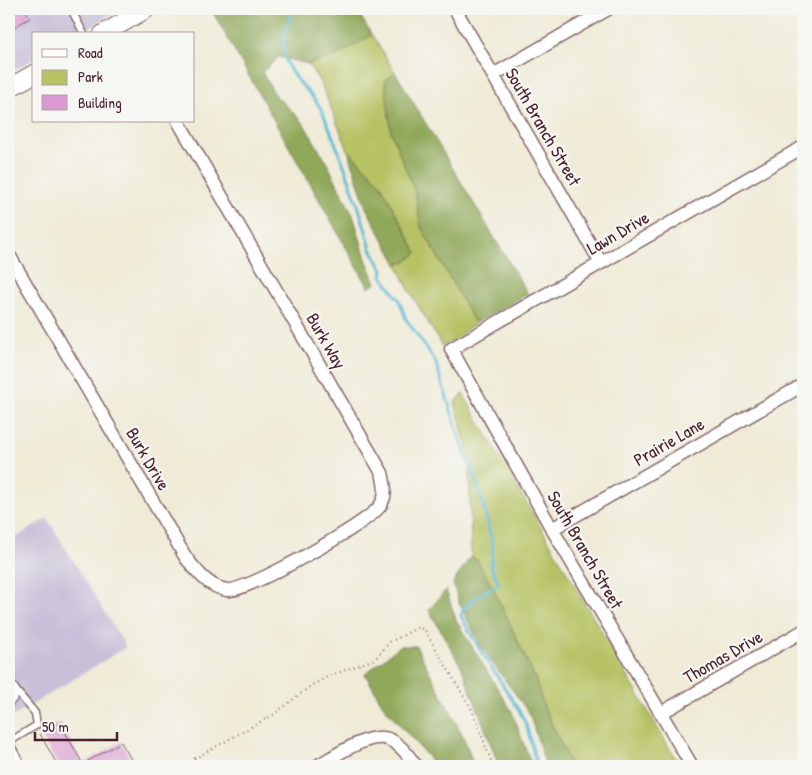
<svg xmlns="http://www.w3.org/2000/svg" width="812" height="775" viewBox="0 0 812 775" font-family="'Patrick Hand',sans-serif">
	<rect width="100%" height="100%" fill="#f6f6f2"/>
	<filter id="ink" filterUnits="userSpaceOnUse"><feTurbulence type="fractalNoise" baseFrequency=".02" numOctaves="2"/><feDisplacementMap in="SourceGraphic" scale="10" xChannelSelector="R" yChannelSelector="G"/><feConvolveMatrix kernelMatrix="1 2 1 2 8 2 1 2 1" color-interpolation-filters="sRGB"/></filter>
	<filter id="wash" filterUnits="userSpaceOnUse"><feTurbulence type="fractalNoise" baseFrequency=".0096" numOctaves="4" result="noise"/><feDisplacementMap in="SourceGraphic" scale="20" xChannelSelector="R" yChannelSelector="G"/><feGaussianBlur stdDeviation="1.12" result="paint"/><feColorMatrix in="noise" values="0 0 0 0 0 0 0 0 0 0 0 0 0 0 0 0 0 1.4 0 .05"/><feComposite in="paint" operator="in"/></filter>
	<g filter="url(#wash)">
		<rect width="100%" height="100%" fill="#efebd7"/>
		<path fill="#c7c0d8" d="M9,9H121L78,34H34V59L9,73Z
			M47,518L126,647L9,719V542Z"/>
		<path fill="#b6c264" stroke="#807048" d="M372,35L395,72L385,82L391,132L415,192L421,227L475,323L453,341L442,346L410,292L397,264L405,262L417,253L380,183L348,150L321,84L308,64L336,56Z
			M463,394L680,766H571L544,707L535,678L494,590L477,561L471,556L469,458L455,402Z"/>
		<path fill="#90a85a" stroke="#6d6442" d="M211,9H356L372,35L336,56L308,64L279,57L262,72L276,96L302,121L326,161L353,215L366,259L376,283L369,288Z
			M395,72L528,294L475,323L421,227L415,192L391,132L385,81Z
			M348,150L380,183L417,253L405,262L397,264L366,208Z
			M471,556L477,560L494,590L535,678L544,707L571,766H546L529,713L481,647L459,603L453,583Z
			M446,590L457,622L512,712L532,766H499L462,668L429,610Z
			M400,646H416L464,738L474,766H436L384,707L365,674Z"/>
		<g fill="none" stroke-linecap="round" stroke-linejoin="round">
			<path stroke="#58b8d7" stroke-width="3" d="M293,9C287,23 282,37 284,53C287,78 313,90 323,113C340,153 360,207 371,249L383,270L382,276L399,300L406,319L435,361L467,460L474,473L483,504L493,547L491,567L499,584C487,591 465,601 461,615C478,652 504,683 523,718C531,734 531,751 538,766"/>
		</g>
		<g id="blocks">
			<path fill="#d99ad2" d="M9,9H25L30,18L9,30Z
				M60,723L83,764L121,742L131,759L120,766H58L40,734Z"/>
		</g>
	</g>
	<g filter="url(#ink)">
		<use href="#blocks" fill-opacity="0" stroke="#846667" stroke-width="1"/>
		<g fill="none" stroke-linecap="round" stroke-linejoin="round">
			<g stroke="#846667" stroke-width="9">
				<path id="service" d="M71,9L84,34
					M9,680L18,693L9,704
					M18,693L35,713L37,725L9,742L22,766"/>
			</g>
			<g stroke="#846667" stroke-width="15">
				<path id="minor" d="M455,9L601,263
					M493,75L608,9
					M9,255L186,558C198,572 208,587 227,590C245,593 369,523 380,506C387,496 385,485 382,473L178,121
					M552,529L803,385
					M661,713L803,631
					M317,766C333,757 369,732 388,739C401,744 408,756 416,766
					M692,766L552,529L451,349L803,147"/>
			</g>
			<g stroke="#846667" stroke-width="20">
				<path id="secondary" d="M103,34L146,9
					M9,88L34,74"/>
			</g>
			<path stroke="#846667" stroke-width="2" stroke-dasharray="1 4" stroke-linecap="butt" d="M181,766L273,715L312,685L329,676L375,659L390,642L417,628L424,629L430,639L472,710L493,766"/>
			<use href="#service" stroke="#fff" stroke-width="6"/>
			<use href="#minor" stroke="#fff" stroke-width="12"/>
			<use href="#secondary" stroke="#fff" stroke-width="18"/>
		</g>
	</g>
	<g text-anchor="middle" stroke-width="4.5" stroke-linejoin="round" paint-order="stroke">
		<g font-size="18" fill="#4a1f2b" stroke="#f6f6f2">
			<text transform="translate(543 127) rotate(60)" y="6">South Branch Street</text>
			<text transform="translate(618 233) rotate(-30)" y="6">Lawn Drive</text>
			<text transform="translate(326 341) rotate(60)" y="6">Burk Way</text>
			<text transform="translate(669 442) rotate(-30)" y="6">Prairie Lane</text>
			<text transform="translate(148 459) rotate(60)" y="6">Burk Drive</text>
			<text transform="translate(585 550) rotate(60)" y="6">South Branch Street</text>
			<text transform="translate(723 657) rotate(-30)" y="6">Thomas Drive</text>
		</g>
	</g>
	<rect width="812" height="775" fill="none" stroke="#f6f6f2" stroke-width="30"/>
	<rect x="32" y="32" width="162" height="90" fill="#f6f6f2" stroke="#b1a0a2"/>
	<rect x="42" y="49" width="25" height="8" fill="#ffffff" stroke="#b1a0a2"/>
	<text x="78" y="58" font-size="15" fill="#4a1f2b">Road</text>
	<rect x="42" y="70" width="25" height="15" fill="#b6c264" stroke="#b1a0a2"/>
	<text x="78" y="82" font-size="15" fill="#4a1f2b">Park</text>
	<rect x="42" y="95" width="25" height="15" fill="#d99ad2" stroke="#b1a0a2"/>
	<text x="78" y="108" font-size="15" fill="#4a1f2b">Building</text>
	<path d="M35 732v8h82v-8" fill="none" stroke="#4a1f2b" stroke-width="2.5"/>
	<text x="42" y="732" font-size="15" fill="#4a1f2b" stroke="#f6f6f2" stroke-width="4" paint-order="stroke">50 m</text>
</svg>
